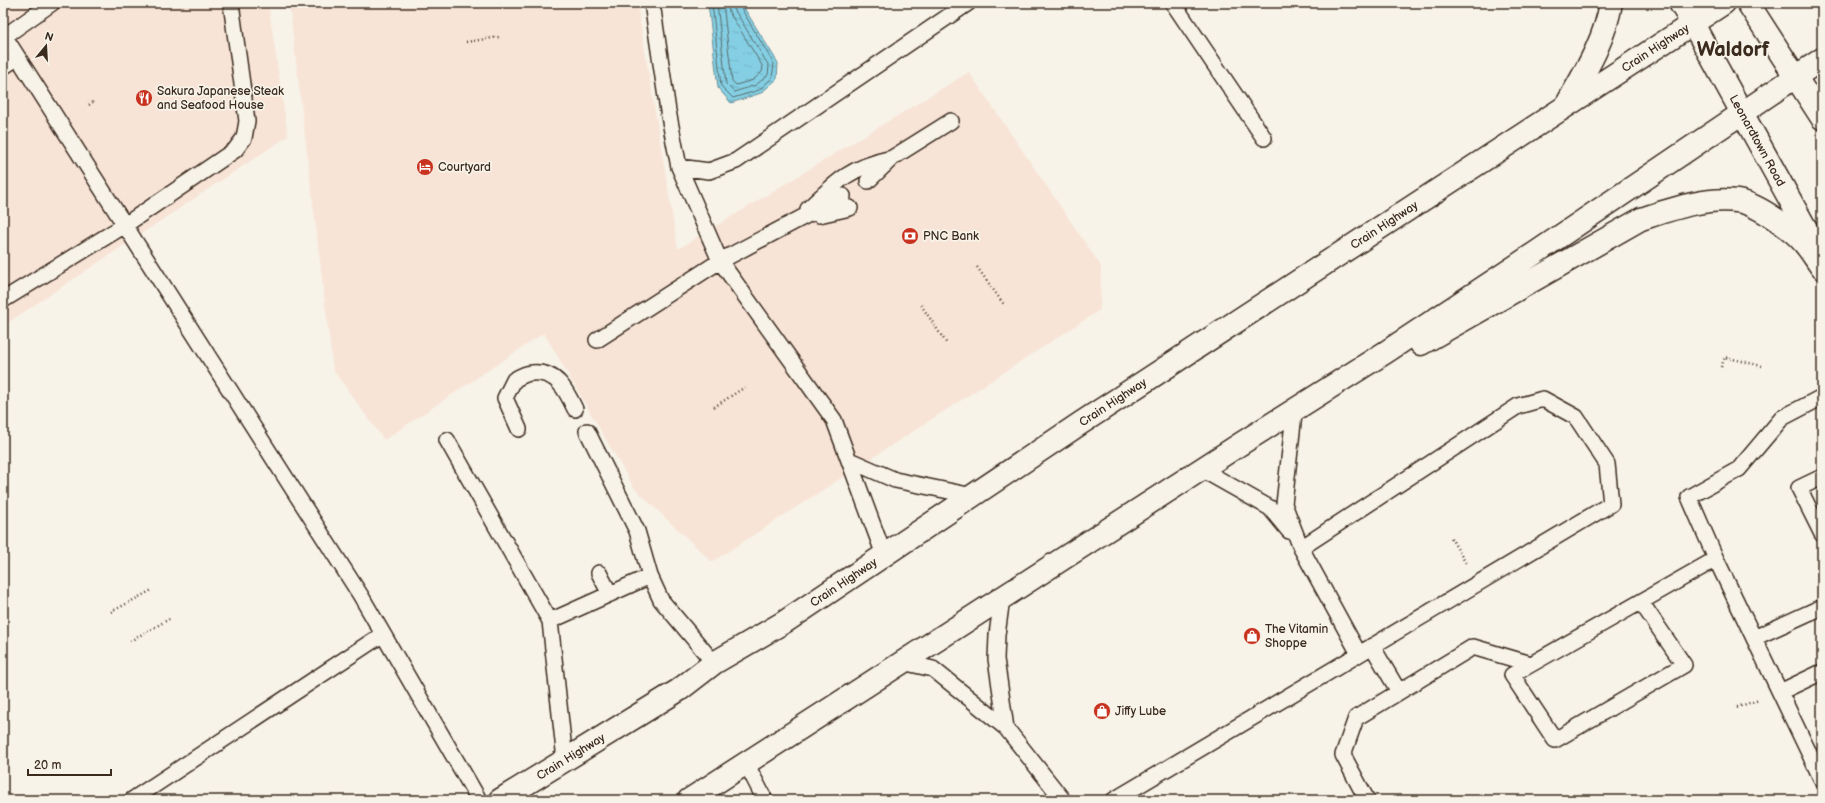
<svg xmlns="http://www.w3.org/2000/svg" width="1825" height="803" viewBox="0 0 1825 803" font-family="'Balsamiq Sans',sans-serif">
	<defs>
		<pattern id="water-ripples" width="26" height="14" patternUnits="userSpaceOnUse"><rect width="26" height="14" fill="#84cfe4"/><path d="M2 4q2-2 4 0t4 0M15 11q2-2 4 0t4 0" fill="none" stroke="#73b2c3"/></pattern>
	</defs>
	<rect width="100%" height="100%" fill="#f7f3e8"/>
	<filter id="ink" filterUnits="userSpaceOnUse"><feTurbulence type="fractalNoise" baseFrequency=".025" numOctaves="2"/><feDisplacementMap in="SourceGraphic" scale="8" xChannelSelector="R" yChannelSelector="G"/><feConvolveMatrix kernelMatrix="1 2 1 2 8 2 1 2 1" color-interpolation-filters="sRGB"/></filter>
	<g filter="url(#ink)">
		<path fill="#f8e4d7" d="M3,3H268L288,136L3,326Z
			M289,3H637L678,249L969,72L1101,266L1100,310L712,562L634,488L544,333L384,440L333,370Z"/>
		<path fill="url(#water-ripples)" stroke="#678d95" d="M708,3H741L778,63L777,79L761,93L731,103L718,88Z"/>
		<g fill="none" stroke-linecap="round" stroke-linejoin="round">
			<path stroke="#586c6d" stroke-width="1" d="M712,3L721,86L733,98L759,90L772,78L774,64L738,3
				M717,3L726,84L734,92L756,85L768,75L769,66L734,9L733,3
				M723,3L732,81L736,85L753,80L762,72L763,67L729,12L727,3"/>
			<g stroke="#3b2a1e" stroke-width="18">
				<path id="service" d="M652,3L668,111L679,167L720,261L834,420L884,555
					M1173,3L1264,138
					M3,34L361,596L479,800
					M5,36L52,3
					M3,67L17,58
					M679,167L709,171L736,161L968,3
					M868,181L892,158L951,121
					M808,209C837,181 851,167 892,158
					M819,215L850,208
					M3,300L125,225L235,150L244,138L247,121L231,3
					M597,340L720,261L843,196
					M1822,397L1782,418L1739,469L1689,497L1716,559L1822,780
					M1294,414L1284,504L1301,548L1359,654
					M519,429L505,398L514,380C519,377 526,373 532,373C557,371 566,390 575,409
					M587,431L637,531L650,576L661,600L714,663
					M447,440L550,621L565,760
					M849,460L895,480L973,496
					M1201,469L1270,508L1289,531
					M1822,477L1799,488L1822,534
					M599,573L610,594
					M1002,598L997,635L996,659L1006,728
					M1641,602L1684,665L1555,740L1512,675L1716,559
					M550,621L650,576
					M1754,638L1822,607
					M1372,646L1399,692
					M902,662L933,669L1006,728L1063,800
					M1780,692L1822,672
					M746,763L765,800
					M132,800L383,634
					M1114,800L1611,504L1607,464L1576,417L1543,399L1518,406L1301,548
					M1367,800L1343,755L1356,718L1473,647L1531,664"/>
			</g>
			<g stroke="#3b2a1e" stroke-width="25">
				<g id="trunk">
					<path id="s1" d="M1680,3L1693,24L1815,245"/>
					<path d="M1748,3L1822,118"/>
					<path d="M1567,104C1585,72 1605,40 1611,3"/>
					<path d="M1421,344L1641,219C1672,209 1705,197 1737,201C1756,203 1792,229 1804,243C1811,251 1816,260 1822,268"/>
					<path id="s2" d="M500,800L679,690L714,663L786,621L1081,423L1724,3"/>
					<path d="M689,800L1242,443L1386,352L1516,266L1822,59"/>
				</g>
			</g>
			<path stroke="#3b2a1e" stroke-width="2.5" stroke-dasharray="1 3" stroke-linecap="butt" d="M466,42L499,37
				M89,105L93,102
				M977,267L1005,306
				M921,305L947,344
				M1721,367L1725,357L1762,366
				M714,407L745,387
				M1451,538L1467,565
				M111,612L152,590
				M130,641L171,618
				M1737,707L1759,700"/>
			<use href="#service" stroke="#f7f3e8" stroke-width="15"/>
			<use href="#trunk" stroke="#f7f3e8" stroke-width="22"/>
		</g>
	</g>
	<defs>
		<g id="restaurant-disc" transform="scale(0.9)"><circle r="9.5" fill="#c8321e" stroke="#f7f3e8"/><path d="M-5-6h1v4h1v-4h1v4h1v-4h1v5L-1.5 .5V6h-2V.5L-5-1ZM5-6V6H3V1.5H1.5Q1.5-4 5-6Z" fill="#fff"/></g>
		<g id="hotel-disc" transform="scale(0.9)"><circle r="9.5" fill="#c8321e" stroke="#f7f3e8"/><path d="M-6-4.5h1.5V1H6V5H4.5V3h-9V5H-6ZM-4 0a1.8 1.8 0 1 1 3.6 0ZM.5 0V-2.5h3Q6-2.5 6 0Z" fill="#fff"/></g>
		<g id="bank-disc" transform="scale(0.9)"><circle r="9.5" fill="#c8321e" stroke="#f7f3e8"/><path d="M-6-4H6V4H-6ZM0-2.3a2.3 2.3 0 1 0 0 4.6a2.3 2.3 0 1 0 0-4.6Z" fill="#fff"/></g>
		<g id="shop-disc" transform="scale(0.9)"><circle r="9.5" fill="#c8321e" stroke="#f7f3e8"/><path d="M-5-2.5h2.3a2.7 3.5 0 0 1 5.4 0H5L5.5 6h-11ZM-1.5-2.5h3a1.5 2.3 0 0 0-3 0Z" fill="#fff"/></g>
	</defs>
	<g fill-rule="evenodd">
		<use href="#restaurant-disc" x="144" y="98"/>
		<use href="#hotel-disc" x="425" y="167"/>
		<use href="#bank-disc" x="910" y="236"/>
		<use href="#shop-disc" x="1252" y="636"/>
		<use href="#shop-disc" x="1102" y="711"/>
	</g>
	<g text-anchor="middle" stroke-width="3.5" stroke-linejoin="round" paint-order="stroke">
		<g font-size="12" fill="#3b2a1e" stroke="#f7f3e8">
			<text dy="4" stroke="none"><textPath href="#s2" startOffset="1379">Crain Highway</textPath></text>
			<text dy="4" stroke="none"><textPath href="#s1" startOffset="158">Leonardtown Road</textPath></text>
			<text dy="4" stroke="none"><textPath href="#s2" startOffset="1055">Crain Highway</textPath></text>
			<text dy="4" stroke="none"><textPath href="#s2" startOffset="731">Crain Highway</textPath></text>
			<text dy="4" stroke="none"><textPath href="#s2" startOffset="407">Crain Highway</textPath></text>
			<text dy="4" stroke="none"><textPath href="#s2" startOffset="83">Crain Highway</textPath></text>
		</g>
		<g font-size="12" fill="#3b2a1e" stroke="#f7f3e8" text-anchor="start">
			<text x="157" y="95">Sakura Japanese Steak<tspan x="157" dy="14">and Seafood House</tspan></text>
			<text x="438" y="171">Courtyard</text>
			<text x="923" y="240">PNC Bank</text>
			<text x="1265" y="633">The Vitamin<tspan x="1265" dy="14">Shoppe</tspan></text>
			<text x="1115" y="715">Jiffy Lube</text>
		</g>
		<g font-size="20" font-weight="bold" fill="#3b2a1e" stroke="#f7f3e8">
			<text x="1733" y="56">Waldorf</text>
		</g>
	</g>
	<rect width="1825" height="803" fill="none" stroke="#f7f3e8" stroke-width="16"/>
	<rect x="8" y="8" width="1809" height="787" fill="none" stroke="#3b2a1e" stroke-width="1.5" filter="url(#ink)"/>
	<g transform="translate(46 46) rotate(18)" stroke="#f7f3e8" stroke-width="3" paint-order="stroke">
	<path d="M0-3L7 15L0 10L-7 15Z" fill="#3b2a1e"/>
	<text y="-6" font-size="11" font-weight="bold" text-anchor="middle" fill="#3b2a1e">N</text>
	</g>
	<path d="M28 769v6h83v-6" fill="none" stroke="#3b2a1e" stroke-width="2"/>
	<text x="34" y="769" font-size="12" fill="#3b2a1e" stroke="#f7f3e8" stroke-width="3" paint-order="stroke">20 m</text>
</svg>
